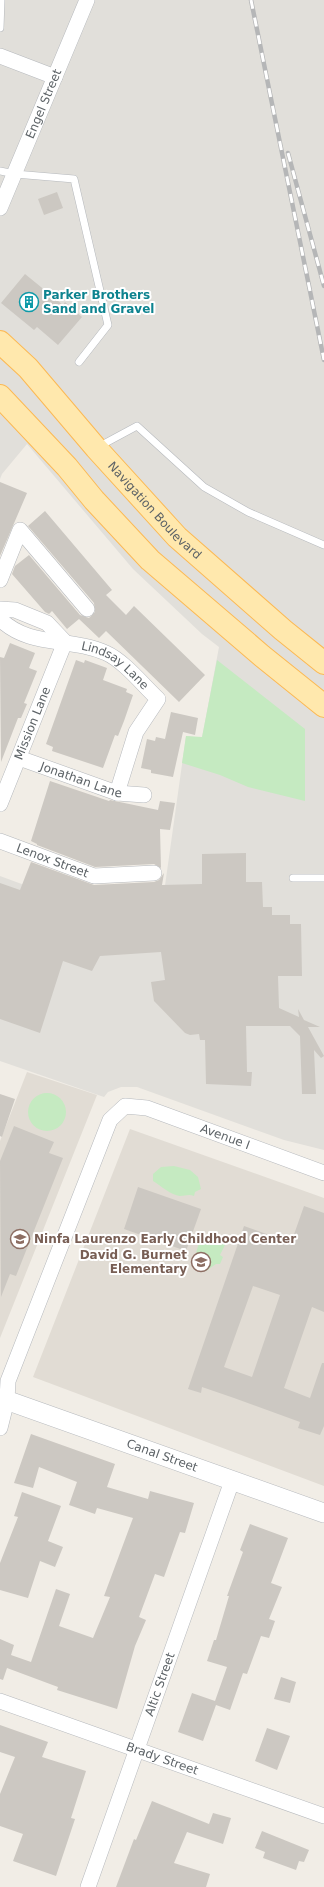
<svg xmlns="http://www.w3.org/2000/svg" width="324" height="1887" viewBox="0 0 324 1887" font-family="'DejaVu Sans',sans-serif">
	<rect width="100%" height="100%" fill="#f1ede6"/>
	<path fill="#e1dfda" d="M0,0H324V1150L284,1140L137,1087H121L108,1092L104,1097L0,1061V876L92,910L162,907L186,736L202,738L219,647L202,634L133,569L27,444L2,474L0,479Z"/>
	<path fill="#e1dcd4" d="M27,1072L97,1095L0,1338V1141Z
		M130,1129L324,1198V1486L33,1377Z"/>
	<path fill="#c5eac1" d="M217,660L305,729V801L248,787L220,775L182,763L186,736L202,737Z
		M28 1112a19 19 0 1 1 38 0a19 19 0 1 1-38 0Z
		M174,1166L190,1170L198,1177L201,1189L195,1192L194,1196C189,1194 185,1196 180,1196C171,1195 161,1186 153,1181V1174L161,1167Z
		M205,1235H215L226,1243L220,1255L223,1257L220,1264H216L206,1271C188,1266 198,1249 201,1236Z"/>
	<path fill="#ccc8c2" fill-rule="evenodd" d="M57,192L63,208L44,215L38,199Z
		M25,274L63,305L65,302L82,317L58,345L37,327L34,330L1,303Z
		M0,482L27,493L0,556Z
		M45,511L112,590L106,595L126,615L134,606L205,675L179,702L106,631L99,638L79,619L67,629L52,611L49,614L45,612L12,574L15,566L29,555L80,615L89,618L95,612L94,603L28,526Z
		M10,643L35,653L29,668L37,671L24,703L27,704L21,718H18L1,762L0,657L4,658Z
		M76,660L84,663L85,660L107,668L103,680L127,689L126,692L133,695L124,721L118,736L115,735L103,768L52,751L53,747L46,744Z
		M171,712L198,718L195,735L183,732L173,777L151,773V770L141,768L147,739L155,741L156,737L165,739Z
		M50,781L109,801L110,800L158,810L160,801L175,803L170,830L160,829L161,868L154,864L95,867L37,845V844L31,841Z
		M246,853V882H262L263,907H272V915H290V924H301L302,976H278L279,1008L299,1017L298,1009L304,1020L320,1027H308L324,1056L321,1058L314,1050L316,1094H302L300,1036L290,1026H246L247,1072H252L251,1086L206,1084L205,1040H200L199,1034L190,1035L185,1033L154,1001L151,982L165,980L161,952L100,956L92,971L63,961L40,1033L0,1019V883L20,890L31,862L94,885L154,882L159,880L164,873L162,885L202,884V854Z
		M0,1094L15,1099L2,1137L0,1136Z
		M14,1126L54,1142L49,1153L63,1158L16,1276L10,1274L1,1297L0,1161Z
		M138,1187L201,1209L186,1251L124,1229Z
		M304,1206L324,1213V1312L312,1307L284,1388L310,1398L322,1363H324V1426L320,1435L298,1428L300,1422L234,1398L202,1387L201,1393L188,1389L244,1226L291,1243ZM253,1286L280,1295L252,1377L224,1367Z
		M31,1434L115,1464L107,1487L148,1499L150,1491L194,1503L185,1533L180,1532L164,1577L155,1574L139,1617L146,1620L135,1646L117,1709L57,1690L58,1687L7,1668L3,1680L0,1679V1639L14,1645L11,1655L31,1662L56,1589L70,1594L59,1626L93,1638L110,1597L104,1596L133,1518L97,1508L95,1514L69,1505L77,1482L39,1467L33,1488L14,1483Z
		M22,1492L61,1506L48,1541L63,1547L55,1567L40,1561L28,1598L0,1590V1563L18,1517L14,1516Z
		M250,1524L288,1538L271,1583L282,1587L269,1619L275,1621L269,1638L261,1636L247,1674L243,1673L230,1710L216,1705L203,1741L178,1732L192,1693L215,1701L227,1667L207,1661L214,1640H216L229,1596H227L243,1552L240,1550Z
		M281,1677L296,1682L290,1703L274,1699Z
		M0,1725L48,1742L42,1757L86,1771L71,1818L75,1819L56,1876L13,1861L23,1834L0,1826V1794L15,1757L0,1752Z
		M267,1728L290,1736L277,1770L255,1761Z
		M152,1801L209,1824L213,1813L231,1818L223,1844L187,1832L174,1863L210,1874L206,1887H116L134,1839L136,1840Z
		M262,1831L309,1850L304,1862L299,1861L296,1870L263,1858L265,1852L255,1848Z"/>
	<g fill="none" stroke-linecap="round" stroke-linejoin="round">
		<g stroke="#b6b9bd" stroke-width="8">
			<path id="service" d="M0,28L1,0
				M0,171L15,174L74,179L108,325L79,362
				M98,447L137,426L204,487L248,512L324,545
				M293,878H324"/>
		</g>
		<g stroke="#b6b9bd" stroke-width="16">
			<g id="minor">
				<path d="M0,56L55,77"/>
				<path id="s1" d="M0,208L87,0"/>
				<path d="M0,580L20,530L87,609"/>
				<path d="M0,609L15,610L47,623L65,642"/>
				<path id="s2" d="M0,619C29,648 71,637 106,653C124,661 143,685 158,699L136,732L117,793"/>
				<path id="s3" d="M19,758L117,793L144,795"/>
				<path id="s4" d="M0,804L65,642"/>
				<path id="s5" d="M0,841L94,876L154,873"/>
				<path id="s6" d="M0,1428L7,1400L8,1381L110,1120L125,1106L147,1108L324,1173"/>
				<path id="s7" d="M0,1701L324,1816"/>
				<path id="s8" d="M88,1887L232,1481"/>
			</g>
		</g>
		<g stroke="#b6b9bd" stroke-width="20">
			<g id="tertiary">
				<path id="s9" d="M0,1398L324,1513"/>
			</g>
		</g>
		<g stroke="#fcb953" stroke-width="24">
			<g id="primary">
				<path id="s10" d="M0,342L28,368L96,448L177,537L283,630L324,663"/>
				<path d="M0,396L67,467L94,500L150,560L262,656L324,706"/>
			</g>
		</g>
		<use href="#service" stroke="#fff" stroke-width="7"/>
		<use href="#minor" stroke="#fff" stroke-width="15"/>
		<use href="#tertiary" stroke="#fff" stroke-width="19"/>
		<use href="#primary" stroke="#ffe8ad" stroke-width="22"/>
		<g stroke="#b5b6b7" stroke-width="4.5">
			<path id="rail" d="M251,0L324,360
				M288,153L324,286"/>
		</g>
		<use href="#rail" stroke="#fff" stroke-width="3" stroke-dasharray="9" stroke-linecap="butt"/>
	</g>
	<defs>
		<g id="building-ring" transform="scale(1)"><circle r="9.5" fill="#fff" stroke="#0f9aa8" stroke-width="1.5"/><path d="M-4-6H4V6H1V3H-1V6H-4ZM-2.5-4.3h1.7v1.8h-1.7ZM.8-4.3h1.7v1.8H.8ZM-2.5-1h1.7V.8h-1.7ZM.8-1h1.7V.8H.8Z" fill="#0f9aa8"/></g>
		<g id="school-ring" transform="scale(1)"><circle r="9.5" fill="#fff" stroke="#8d6e63" stroke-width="1.5"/><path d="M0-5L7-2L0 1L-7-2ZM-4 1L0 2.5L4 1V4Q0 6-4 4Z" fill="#8d6e63"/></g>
	</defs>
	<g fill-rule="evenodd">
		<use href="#building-ring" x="29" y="302"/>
		<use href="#school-ring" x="20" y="1239"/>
		<use href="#school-ring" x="201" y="1262"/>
	</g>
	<g text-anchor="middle" stroke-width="4" stroke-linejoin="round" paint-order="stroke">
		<g font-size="12" fill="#5d6367" stroke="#fff">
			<text dy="4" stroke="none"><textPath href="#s1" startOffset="113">Engel Street</textPath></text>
			<text dy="4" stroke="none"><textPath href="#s10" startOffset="229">Navigation Boulevard</textPath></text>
			<text dy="4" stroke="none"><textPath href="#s2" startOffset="127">Lindsay Lane</textPath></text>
			<text dy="4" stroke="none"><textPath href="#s4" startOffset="87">Mission Lane</textPath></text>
			<text dy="4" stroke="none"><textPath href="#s3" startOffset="66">Jonathan Lane</textPath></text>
			<text dy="4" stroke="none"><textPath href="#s5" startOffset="56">Lenox Street</textPath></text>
			<text dy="4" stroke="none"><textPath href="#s6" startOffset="454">Avenue I</textPath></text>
			<text dy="4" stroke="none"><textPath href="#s9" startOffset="172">Canal Street</textPath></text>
			<text dy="4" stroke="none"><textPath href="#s8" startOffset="215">Altic Street</textPath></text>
			<text dy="4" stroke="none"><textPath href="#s7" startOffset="172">Brady Street</textPath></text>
		</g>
		<g font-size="12" font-weight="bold" fill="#0d838f" stroke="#fff" text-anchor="start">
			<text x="43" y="299">Parker Brothers<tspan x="43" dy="14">Sand and Gravel</tspan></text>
		</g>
		<g font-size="12" font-weight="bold" fill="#785e54" stroke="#fff" text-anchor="start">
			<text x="34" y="1243">Ninfa Laurenzo Early Childhood Center</text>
			<text x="187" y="1259" text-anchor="end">David G. Burnet<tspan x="187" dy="14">Elementary</tspan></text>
		</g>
	</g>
</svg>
